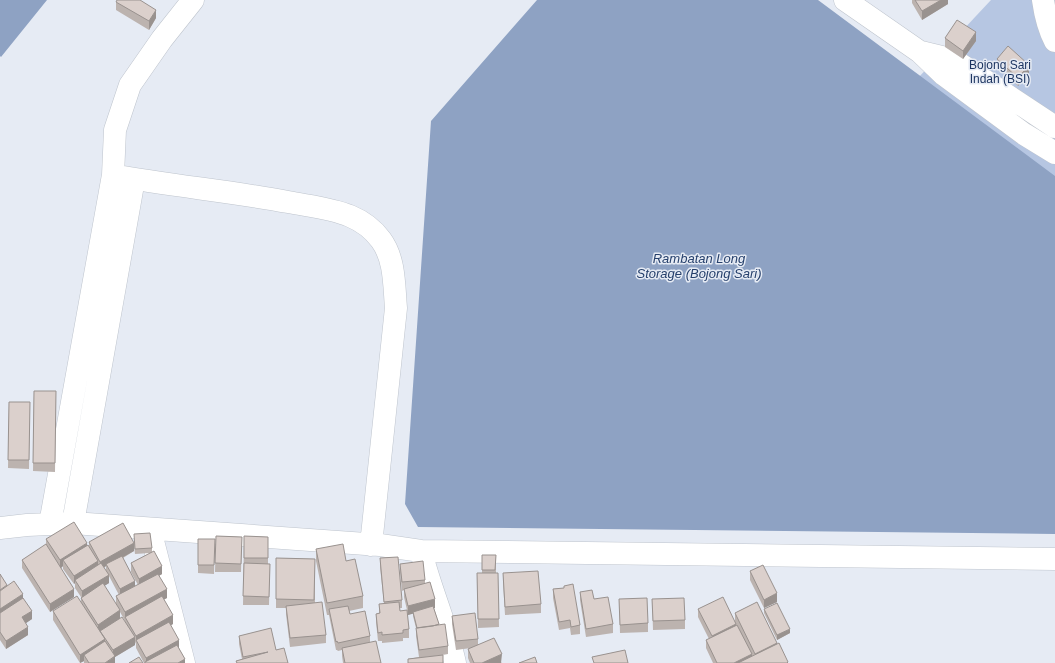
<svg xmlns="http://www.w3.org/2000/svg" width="1055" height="663" viewBox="0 0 1055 663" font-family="Arial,sans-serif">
	<rect width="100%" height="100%" fill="#e6ebf4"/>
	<path fill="#b6c6e2" d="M991,0H1055V179L918,78Z"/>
	<path fill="#8ea2c3" d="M0,0H47L1,57L0,56Z
		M537,0H818L1055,176V534L418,527L405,504L431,121Z"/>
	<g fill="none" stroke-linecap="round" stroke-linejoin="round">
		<g stroke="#bec4cd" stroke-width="23">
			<path id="minor" d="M193,0L162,39L130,85L115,130L113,175C171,186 230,191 288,202C308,206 331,208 350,216C362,221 373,229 381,240C395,259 394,285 396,308L371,545
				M845,0L920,52L944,75L1024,134L1055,153
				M1043,0C1045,14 1048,28 1055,41
				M921,52L954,60L1055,127
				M73,523L134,179
				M50,524L113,175
				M0,528L27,525L73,523L380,545L421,551L1055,559
				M150,529L184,663
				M421,551C430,589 447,625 455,663"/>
		</g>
		<use href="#minor" stroke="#fff" stroke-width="22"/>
	</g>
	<path fill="#bcb3af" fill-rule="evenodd" d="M912,0H948V4L922,20L912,3Z
		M116,2L156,18L149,30L116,10Z
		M945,38L976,41L963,59L945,47Z
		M997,59L1029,73L1018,86L997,67Z
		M34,391H56L55,472L33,471Z
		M9,402H30L29,469L8,468Z
		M216,536L242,537L241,572H215Z
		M244,536L268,537V564H270L269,605H243Z
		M46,539L87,545L89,546V542H134L152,548V552L162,574L159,576L167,598L164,599L173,624L171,625L179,648L185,663H144L136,648V644L135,642V645L115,657V663H84V661L80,663L53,620V611L81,601V597L75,588V583L74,584L63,569V566L61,568L74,597L50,612L22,568V560L46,545ZM134,546L135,554L150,553L131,563V572L138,585L135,586L123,558L134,551ZM106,566V571L104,568ZM109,576L119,595L116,596V604L104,586L109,583ZM120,612L125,621V620V622L120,618Z
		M198,539H215L214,574L198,573Z
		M316,549L346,561L363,596V608L349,611L350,614L370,636V642L381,663H343L342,656V650L338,651L337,650H336L329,615H327L316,561Z
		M482,555H496V573H498L499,627L478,628L477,573H482Z
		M276,558L315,559V603L326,635V643L290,647L286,614V608H276Z
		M380,558L402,600V608H400V611L407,610L404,597V590L402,591L400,572V564L425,580V583L435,608H434L439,625L448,646V654L437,656L443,663H408V659L419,657L416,636V628L413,616V613L408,615L407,611L409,629V638H403V641L382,643V641H378L376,622V614L379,613V604H384L380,567Z
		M750,571L777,602L764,608L750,580Z
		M503,573L541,604V613L505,615L503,582Z
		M0,574L7,586L23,598L32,619L25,623L28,635L6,649L0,640Z
		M564,586L580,625V634L571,635L570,628L559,630L553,598V589L564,588Z
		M580,592L613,624V633L586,637L580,600Z
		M619,599L648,623V632L620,633Z
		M652,599L685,620V629L653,630Z
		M698,609L735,621V613L777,644L788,663H713L706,648V640L709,639L698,617Z
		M764,609L790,633L777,640L764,613Z
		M452,616L478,639V645L502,663H470L468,658V649L471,648L456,650L452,624Z
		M239,636L276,650L288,663H236V661L242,659L239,644Z"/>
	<path fill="#99928f" d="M941,0H948V4L922,20V11Z
		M156,10V18L149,30V21Z
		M976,32V41L963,59V51Z
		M1029,65V73L1018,86V78Z
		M87,543V551L63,560V566L60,569V560Z
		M134,543V551L107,566L106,564V566L100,570V562Z
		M98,561V569L75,580V583L74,584V576Z
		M162,566V574L139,587V579Z
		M109,575V583L82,600V591Z
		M135,581V589L120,598V589Z
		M74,589V597L50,612V604Z
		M167,589V598L127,619L125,617V621V612Z
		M777,593V602L764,608V600Z
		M23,594V603L0,618V609Z
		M435,599V608L408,615V606Z
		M120,610V619L98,633V625Z
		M32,611V619L22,626V617Z
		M173,615V624L138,643L136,640V644V636Z
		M736,624V632L712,644V636Z
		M28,627V635L6,649V641Z
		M790,629V633L777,640V635Z
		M135,637V645L115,657V663H105L113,658V650Z
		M105,639V647L84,655V661L80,663V655Z
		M179,640V648L146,663V658Z
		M777,643V651L755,662V654Z
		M502,654L501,663H482Z
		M752,654V663H734Z
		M185,659V663H178Z"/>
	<path fill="#dbd0cc" stroke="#99928f" d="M117,0H140L156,10L149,21L116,2Z
		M915,0H941L922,11Z
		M957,20L976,32L963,51L945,38Z
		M1008,46L1029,65L1018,78L997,59Z
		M34,391H56L55,463H33Z
		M9,402H30L29,460H8Z
		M74,522L87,543L60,560L46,539Z
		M123,523L134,543L100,562L89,542Z
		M150,533L152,548L135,549L134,534Z
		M216,536L242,537L241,564L215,563Z
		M244,536L268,537V558H244Z
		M198,539H215L214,565H198Z
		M46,544L74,589L50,604L22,560Z
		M343,544L346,561L355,559L363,596L327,603L316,549Z
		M88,545L98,561L74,576L63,560Z
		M154,551L162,566L139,579L131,563Z
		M482,555H496L495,570H482Z
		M122,556L135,581L120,589L106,564Z
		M398,557L402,600L384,602L380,558Z
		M276,558L315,559L314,600L276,599Z
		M423,561L425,580L402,582L400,564Z
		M101,563L109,575L82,591L75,580Z
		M244,563L270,564L269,597L243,596Z
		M763,565L777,593L764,600L750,571Z
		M538,571L541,604L505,607L503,573Z
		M477,573H498L499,619H478Z
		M0,574L7,585L0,590Z
		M158,574L167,589L125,612L116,596Z
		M14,581L23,594L0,609V591Z
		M430,582L435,599L408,606L404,589Z
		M103,583L120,610L98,625L81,598Z
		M573,584L580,625L571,627L570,620L559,622L553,589L564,588V586Z
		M592,590L594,599L608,597L613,624L586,629L580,592Z
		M77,596L105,639L80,655L53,611Z
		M162,596L173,615L136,636L125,617Z
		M723,597L736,624L712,636L698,609Z
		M23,598L32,611L22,617L28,627L6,641L0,632V613Z
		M647,598L648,623L620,625L619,599Z
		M684,598L685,620L653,621L652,599Z
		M322,602L326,635L290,638L286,606Z
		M399,602L400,611L407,610L409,629L403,630V633L382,635V632L378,633L376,614L380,613L379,604Z
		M757,602L777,643L755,654L735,613Z
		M777,603L790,629L777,635L764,609Z
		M348,606L350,614L365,611L370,636L338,643L337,641L336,642L329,609Z
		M433,606L439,624L433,626L417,628L413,612Z
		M475,613L478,639L456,641L452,616Z
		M122,617L135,637L113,650L100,631Z
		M169,622L179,640L146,658L136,640Z
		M445,624L448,646L419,650L416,628Z
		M737,625L752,654L734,663H717L706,640Z
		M271,628L276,650L284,648L288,663H237L236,661L268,652L243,657L239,636Z
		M494,638L502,654L482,663H474L468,649Z
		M105,641L115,656L105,663H89L84,655Z
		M376,641L381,663H345L342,648Z
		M779,643L788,662L787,663H738Z
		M177,645L185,659L178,663H145V662Z
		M625,650L628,663H594L592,657Z
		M443,655V663H408V659Z
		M139,657L143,663H129Z
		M535,657L537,663H519Z"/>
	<g text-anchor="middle" stroke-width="3" stroke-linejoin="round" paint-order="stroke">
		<g font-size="12" fill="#1b335f" stroke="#e6ebf4">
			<text x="1000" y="69">Bojong Sari<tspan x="1000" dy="14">Indah (BSI)</tspan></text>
		</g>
		<g font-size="13" font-style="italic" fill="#26406c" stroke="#e6ebf4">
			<text x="699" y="263">Rambatan Long<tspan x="699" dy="15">Storage (Bojong Sari)</tspan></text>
		</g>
	</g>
</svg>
